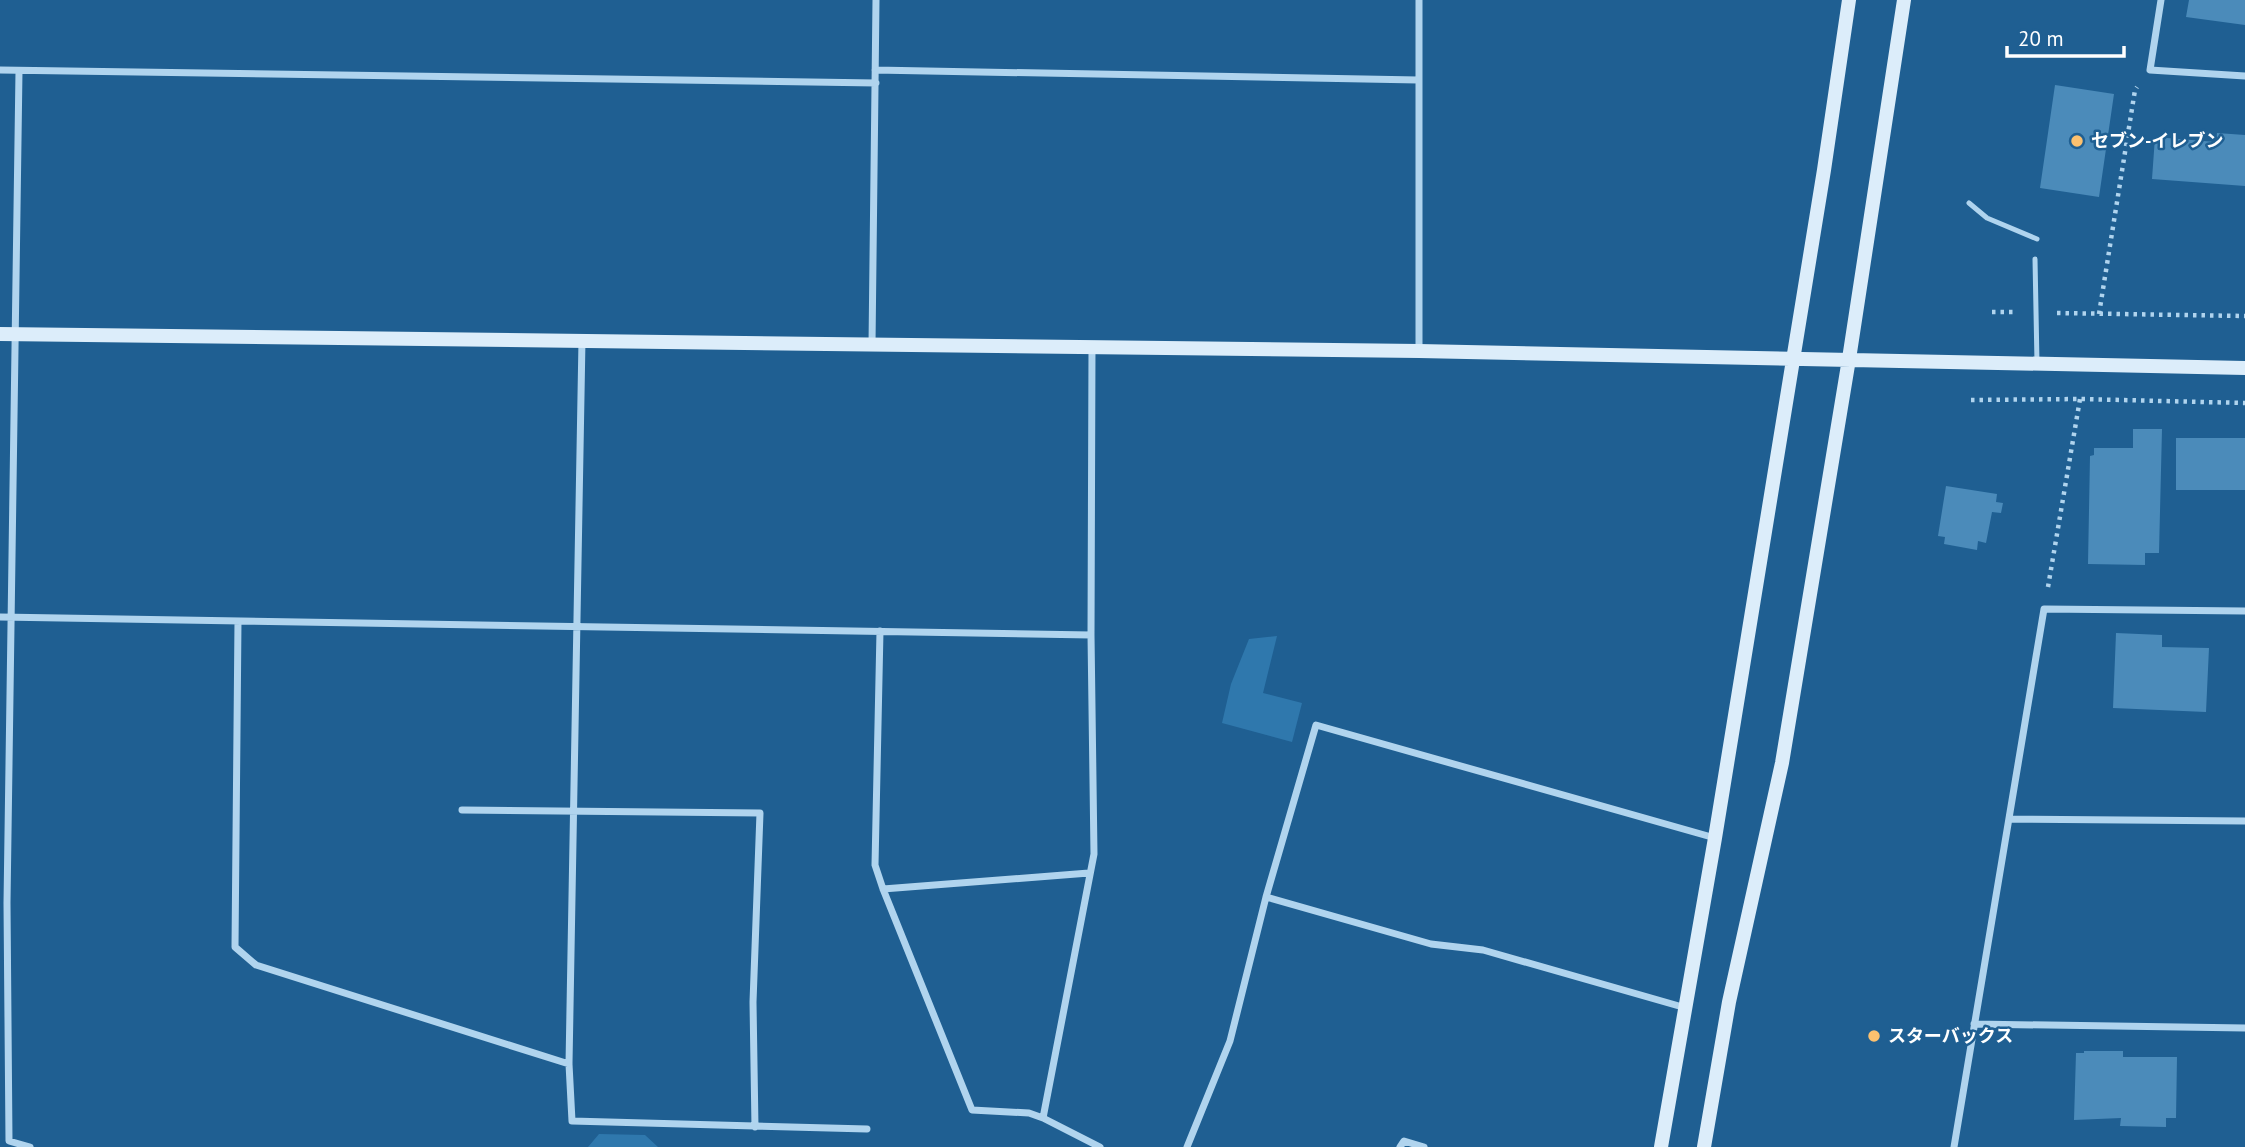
<svg xmlns="http://www.w3.org/2000/svg" width="2245" height="1147" viewBox="0 0 2245 1147" font-family="'PT Sans','Noto Sans JP',sans-serif">
	<rect width="100%" height="100%" fill="#1f5f92"/>
	<path fill="#2f78ad" d="M1277,636L1263,693L1302,703L1292,742L1222,723L1231,684L1249,639Z
		M599,1134L645,1135L658,1147H588Z"/>
	<path fill="#4b8bba" d="M2189,0H2245V25L2186,17Z
		M2055,85L2114,94L2099,197L2040,188Z
		M2217,133L2245,135V186L2152,179L2155,137L2216,142Z
		M2133,429H2162L2159,553H2145V565L2088,564L2090,456L2094,455V448H2133Z
		M2176,438H2245V490H2176Z
		M1946,486L1997,494L1996,502L2003,503L2001,513L1992,512L1986,543L1978,541L1977,550L1944,544L1945,537L1938,536Z
		M2116,633L2162,635V647L2209,648L2206,712L2113,708Z
		M2084,1051H2123V1057H2177L2176,1118H2166V1127L2120,1126L2121,1118L2074,1120L2076,1053H2084Z"/>
	<g fill="none" stroke-linecap="round" stroke-linejoin="round">
		<path stroke="#b0d4ee" stroke-width="4.5" stroke-dasharray="3.5 5" stroke-linecap="butt" d="M1992,312H2013
			M2057,313L2245,316
			M2099,314L2135,90L2137,87
			M1971,400L2080,399L2245,403
			M2048,587L2080,399"/>
		<path stroke="#b0d4ee" stroke-width="5" d="M1969,203L1987,218L2037,239
			M2035,259L2037,363"/>
		<path stroke="#b0d4ee" stroke-width="7" d="M1419,0V351
			M2161,0L2150,70L2245,76
			M0,70L876,83
			M875,70L1418,80
			M19,71L7,903L9,1141L30,1147
			M582,340L569,1064L572,1121L867,1129
			M872,345L876,0
			M1092,346L1091,635L1094,854L1043,1118L1100,1147
			M0,617L1091,635
			M238,621L235,947L256,965L569,1064
			M880,631L875,865L883,889L972,1110L1029,1113L1043,1118
			M462,810L760,813L753,1002L755,1127
			M2010,819L2245,821
			M883,889L1089,873
			M1266,897L1431,944L1483,950L1686,1008
			M1974,1024L2245,1028
			M1187,1147L1230,1041L1266,897L1316,725L1715,838
			M1400,1147L1404,1141L1424,1147
			M1954,1147L2044,609L2245,611"/>
		<path stroke="#dcedfa" stroke-width="14" d="M0,334L1419,351L2245,368
			M1661,1147L1715,838L1824,170L1849,0
			M1704,1147L1729,1002L1782,763L1849,359L1904,0"/>
	</g>
	<g fill="#fcc16f" stroke="#1f5f92" stroke-width="2.5">
		<circle cx="2077" cy="141" r="7"/>
		<circle cx="1874" cy="1036" r="7"/>
	</g>
	<g text-anchor="middle" stroke-width="5" stroke-linejoin="round" paint-order="stroke">
		<g font-size="18" font-weight="bold" fill="#fff" stroke="#1f5f92" text-anchor="start">
			<text x="2091" y="147">セブン-イレブン</text>
			<text x="1888" y="1042">スターバックス</text>
		</g>
	</g>
	<path d="M2007 46v10h117v-10" fill="none" stroke="#ffffff" stroke-width="3.5"/>
	<text x="2018" y="46" font-size="21" fill="#ffffff" stroke="#1f5f92" stroke-width="5" paint-order="stroke">20 m</text>
</svg>
